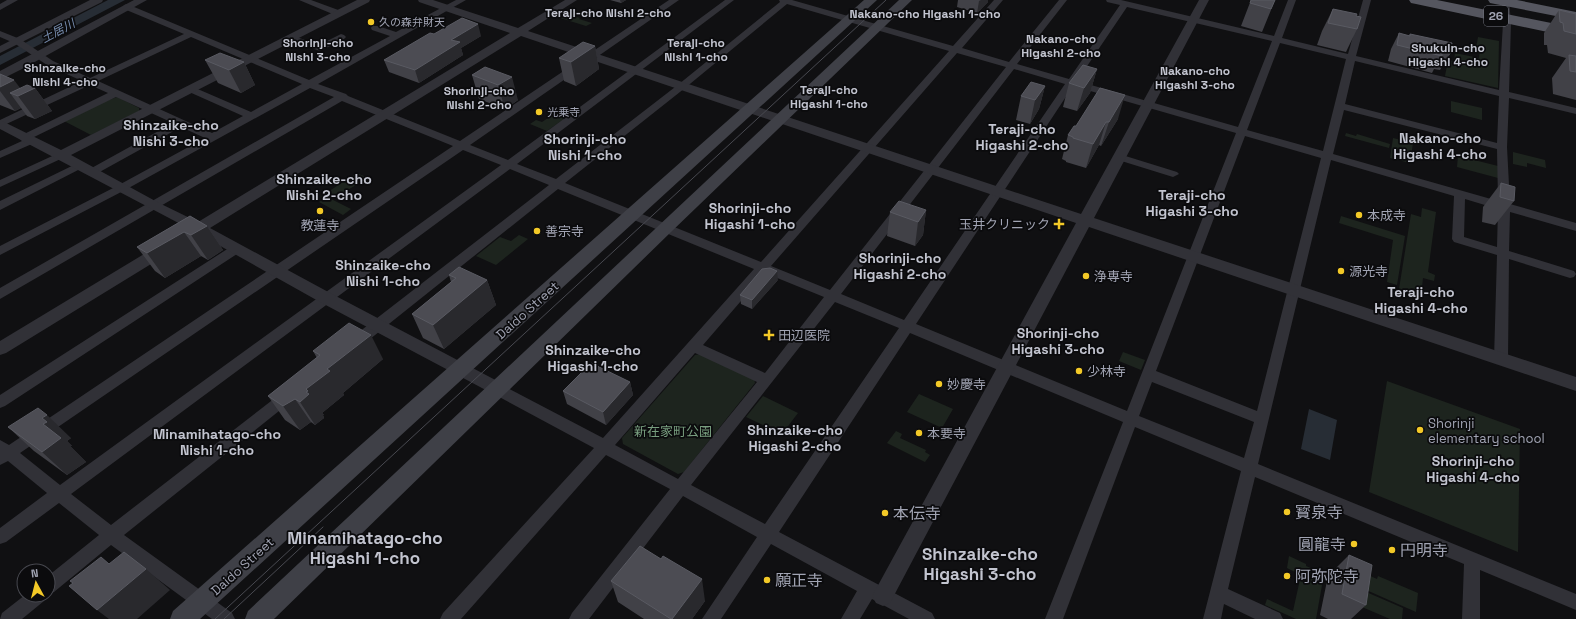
<svg xmlns="http://www.w3.org/2000/svg" width="1576" height="619" viewBox="0 0 1576 619" font-family="'Space Grotesk','Noto Sans JP',sans-serif">
	<rect width="100%" height="100%" fill="#101012"/>
	<path fill="#1d241e" d="M569,14L580,18L579,19L592,23L586,26L560,18Z
		M1478,37L1499,41L1498,88L1445,76L1448,60L1454,61L1455,53L1479,58L1480,49L1476,48Z
		M117,97L139,108V111L91,135L64,121L93,106Z
		M1451,101L1482,108V120L1451,112Z
		M557,112L568,116L547,131L530,124L536,120L542,122Z
		M1346,133L1356,136L1357,134L1390,144L1389,148L1345,136Z
		M1393,138L1413,143L1410,163L1390,158Z
		M1513,152L1545,160L1546,168L1527,163V167L1513,164Z
		M1458,156L1498,166V178L1457,167Z
		M357,173L368,178L334,198L328,195L324,198L320,197Z
		M327,197L351,209L343,215L319,202Z
		M1422,208L1436,212L1428,272L1435,275L1434,281L1423,278L1421,296L1399,289L1411,214L1421,217Z
		M1341,216L1405,236L1397,285L1387,282L1393,240L1339,223Z
		M519,235L528,239L496,265L476,256L500,237L511,241Z
		M1123,352L1145,360L1141,370L1119,361Z
		M701,354L754,378L755,383L684,472L678,474L623,444L622,438L695,355Z
		M1387,381L1520,429L1518,552L1369,492Z
		M919,394L953,409L942,428L907,412Z
		M763,396L798,413L782,434L746,417Z
		M896,431L902,434L900,438L926,450L925,452L930,455L925,462L887,443Z
		M1289,556L1306,564V566L1324,574L1316,619H1296L1265,605L1267,599L1293,611L1301,575L1287,568Z
		M1366,574L1377,579L1378,576L1418,593L1416,612L1364,589Z
		M1357,588L1403,608L1402,619H1390L1355,604Z"/>
	<path fill="#272d35" d="M108,0H125L0,65V56Z
		M1309,409L1337,420L1330,460L1301,449Z"/>
	<g fill="none" stroke-linecap="round" stroke-linejoin="round">
		<path fill="#313137" fill-rule="evenodd" d="M7,0H18L0,10V4Z
			M299,0H311L341,11L342,13L341,15H335Z
			M456,0H466L318,84L346,94L348,96L460,141L669,0H679L470,145L508,160L725,0H734L517,164L556,179L679,84L780,2L779,0H792L953,46L994,0H1003L962,48L1009,62L1059,0H1067L1017,64L1069,79L1120,5L1107,2L1106,0H1121L1274,36L1288,0H1296L1282,38L1348,54L1363,0H1371L1356,56L1499,90L1503,23L1502,2L1504,0H1509L1511,23L1509,92L1576,108V114L1509,98L1507,147L1510,204L1576,223V231L1510,212L1509,251L1574,271L1576,274L1574,277L1570,278L1509,259L1508,359L1506,363L1501,364L1496,363L1494,359L1497,255L1454,242L1452,239L1454,196L1331,160L1258,464L1576,594V610L1480,570V619H1462L1464,564L1255,477L1228,589L1280,613L1283,619H1255L1224,604L1221,619H1203L1241,471L1135,427L1063,619H1045L1123,422L910,333L779,532L932,613L935,619H909L872,599L860,619H841L857,591L771,544L721,619H702L757,537L683,496L589,619H569L572,613L670,489L606,455L461,619H440L443,613L594,448L492,393L490,389L492,385L497,383L502,385L603,438L754,269L558,189L360,347L355,348L350,347L348,343L350,339L549,185L510,169L71,494L111,525L284,391L289,389L294,391L296,395L294,399L124,535L232,613L235,619H212L111,545L54,592L48,594V576L99,535L59,503L6,542L0,544V528L47,493L8,461L0,465V440L9,445L453,146L342,101L0,299V288L334,97L310,88L125,190L0,255V246L117,186L205,138L181,127L96,174H88L87,172L88,170L173,123L116,97L32,138L35,141L34,143L0,158V151L22,141L19,138L20,136L108,93L90,85L0,127V120L82,81L47,65L14,43L0,37V31L20,39L53,61L90,78L184,34L124,9L123,7L124,5L127,4L309,80L390,36L372,30L371,28L372,26H378L396,32ZM787,4L949,51L761,262L565,183L685,88ZM1127,7L1272,41L1238,127L1077,81ZM191,37L302,84L251,112L193,87H187L185,89L187,91L243,116L212,133L98,81ZM1280,43L1346,59L1323,151L1247,130ZM957,53L1006,67L830,290L771,266ZM1355,61L1499,96L1497,143L1345,104ZM1014,69L1065,84L904,320L841,294ZM1073,86L1236,133L1127,411L916,324ZM1344,110L1497,149L1498,201L1333,154ZM1245,136L1321,158L1257,411L1156,371ZM463,150L501,165L60,485L20,453ZM1465,199L1498,209L1497,247L1464,237ZM765,273L824,297L765,373L703,345ZM835,302L899,328L765,524L691,485ZM695,353L757,382L678,479L615,445ZM1152,382L1254,422L1244,458L1139,416Z
			M341,34L344,35L346,37L344,39L320,51L288,40L286,38L291,35L319,45Z
			M61,152L66,155L65,157L0,187V180Z
			M1119,154L1177,172L1179,174L1173,177L1115,159L1114,157L1115,155Z
			M80,162L84,163L85,165L84,167L0,210V201Z
			M236,245L240,246L242,249L240,252L5,406L0,408V395L232,246Z
			M25,595H47L44,601L22,619H0L2,613Z"/>
		<path fill="#313137" fill-rule="evenodd" d="M90,0H103L102,2L0,53V46Z
			M134,0H147L22,69L0,80V71Z
			M357,0H370L369,2L71,155L159,203L198,222L510,33L419,2L418,0H433L518,28L565,0H577L528,31L1081,214L1199,0H1209L1094,218L1576,377V391L1089,227L890,603L883,606L876,603L872,596L876,589L1076,223L521,36L210,228L332,294L503,384L506,389L503,394L497,396L320,302L199,234L186,241L181,239L179,236L181,233L188,228L0,129V120L61,150Z
			M164,244L169,245L171,249L169,253L6,353L0,355V341L159,245Z"/>
		<path fill="#3f4047" fill-rule="evenodd" d="M864,0H877L200,619H170L173,611Z
			M899,0H912L671,232L274,619H245L248,611Z"/>
		<path fill="#55565f" fill-rule="evenodd" d="M1409,0H1437L1576,28V38L1416,4L1411,3Z
			M1488,0H1517L1576,12V20L1495,4L1490,3Z"/>
		<path stroke="#484950" stroke-width="1" d="M215,619L886,0
			M224,619L323,527"/>
	</g>
	<path fill="#414147" d="M610,0H626L621,3Z
		M958,0H988V2L977,13L957,7Z
		M1251,0H1275L1262,32L1241,26Z
		M1333,9L1356,16L1357,29L1346,52L1317,45L1322,31Z
		M1559,10L1576,14V100L1553,94L1552,78L1566,58L1548,53L1547,45H1544V33Z
		M1399,33L1409,36L1410,34L1450,54L1440,70L1434,69L1432,73L1388,61L1391,49Z
		M434,34L481,36L461,48L463,55L419,83L389,72L384,60Z
		M595,46L599,69L576,86L564,81L559,58Z
		M205,60L244,62L255,85L241,93L218,83Z
		M485,67L518,100L505,109L479,99L472,75Z
		M1097,69L1090,93L1077,111L1063,107L1069,83Z
		M0,74L20,88H35L52,111L35,119L27,116L21,108L15,111L0,105Z
		M1045,86L1039,109L1030,124L1016,120L1021,96Z
		M1118,119L1101,146L1099,145L1086,168L1066,162V161L1062,159L1068,135L1076,126Z
		M1501,183L1514,201L1495,225L1482,222L1483,207Z
		M926,210L923,235L915,246L887,236L890,212Z
		M190,216L207,226L223,250L208,260L201,256L165,278L155,271L137,247Z
		M449,275L487,280L496,305L444,349L423,338L412,314L451,282Z
		M778,280L752,309L741,304L740,295Z
		M313,351L383,359L343,393L344,395L322,413L324,415H323L324,418L315,425L311,422L300,430L285,420L268,396L317,358Z
		M630,382L633,395L606,425L567,404L563,391Z
		M8,427L71,438L67,441L72,446H70L86,462L67,475L34,451Z
		M1349,555L1366,605L1351,619H1328L1320,615L1328,576Z
		M661,559L705,601L692,619H644L618,602L611,581Z"/>
	<path fill="#29292d" d="M620,0H626L621,3Z
		M981,0H988V2L977,13L979,1Z
		M478,24L481,36L461,48L463,55L419,83L415,70L451,40Z
		M595,46L599,69L576,86L571,62Z
		M244,62L255,85L241,93L229,70Z
		M1097,69L1090,93L1077,111L1084,88Z
		M512,77L518,100L505,109L498,85Z
		M14,80L24,93L35,88L52,111L35,119L18,96L10,93L21,108L15,111L0,91V87Z
		M1045,86L1039,109L1030,124L1035,100Z
		M1125,95L1118,119L1101,146L1109,122Z
		M1106,122L1099,145L1086,168L1093,144Z
		M926,210L923,235L915,246L918,222Z
		M207,226L223,250L208,260L191,235Z
		M184,232L201,256L165,278L147,253Z
		M777,271L778,280L752,309V300Z
		M487,280L496,305L444,349L433,325Z
		M371,335L383,359L343,393L344,395L322,413L324,415H323L324,418L315,425L300,402L306,389L327,369Z
		M630,382L633,395L606,425L603,412Z
		M295,399L311,422L300,430L283,406Z
		M47,415L71,438L67,441L72,446H70L86,462L67,475L42,452L43,424L42,418Z
		M146,569L170,590L137,619H109L97,610Z
		M702,579L705,601L692,619H672Z"/>
	<path fill="#4c4c53" stroke="#595a62" d="M1251,0H1275L1271,9L1250,3Z
		M1333,9L1357,14L1356,16L1361,17L1357,29L1328,23Z
		M1559,10L1576,14V34L1564,31L1563,23L1560,22Z
		M462,18L478,24L451,40L460,42L415,70L384,60L430,33L434,34Z
		M1399,33L1410,36V34L1452,43L1450,54L1442,52V56L1397,45Z
		M583,42L595,46L571,62L559,58Z
		M220,53L244,62L229,70L205,60Z
		M1569,55L1576,56V72L1570,71Z
		M1083,65L1097,69L1084,88L1069,83Z
		M485,67L512,77L498,85L472,75Z
		M0,74L14,80L0,87Z
		M1031,82L1045,86L1035,100L1021,96Z
		M27,85L35,88L18,96L10,93Z
		M1100,88L1125,95L1109,122H1106L1093,144L1073,138V137L1068,135L1074,126H1076Z
		M1501,183L1515,187L1514,201L1500,197Z
		M899,201L926,210L918,222L890,212Z
		M190,216L207,226L191,235L184,232L147,253L137,247Z
		M459,267L487,280L433,325L412,314L456,278L449,275Z
		M770,268L777,271L752,300L740,295L762,269Z
		M349,323L371,335L327,369L330,371L306,389L308,391L306,392L309,394L300,402L295,399L283,406L268,396L320,355L313,351Z
		M591,363L630,382L603,412L563,391Z
		M38,408L47,415L42,418L47,422L43,424L61,438L42,452L8,427Z
		M640,546L661,559L663,556L702,579L672,619H671L611,581Z
		M124,552L146,569L97,610L69,586L73,583L70,581L101,557L109,564Z
		M1349,555L1372,565L1366,605L1342,594Z"/>
	<g fill="#f3c927" stroke="#0b0b0d" stroke-width="1.5">
		<circle cx="371" cy="22" r="4"/>
		<circle cx="539" cy="112" r="4"/>
		<circle cx="320" cy="211" r="4"/>
		<circle cx="1359" cy="215" r="4"/>
		<path d="M1057 218h4v4h4v4h-4v4h-4v-4h-4v-4h4z"/>
		<circle cx="537" cy="231" r="4"/>
		<circle cx="1341" cy="271" r="4"/>
		<circle cx="1086" cy="276" r="4"/>
		<path d="M767 329h4v4h4v4h-4v4h-4v-4h-4v-4h4z"/>
		<circle cx="1079" cy="371" r="4"/>
		<circle cx="939" cy="384" r="4"/>
		<circle cx="1420" cy="430" r="4"/>
		<circle cx="919" cy="433" r="4"/>
		<circle cx="1287" cy="512" r="4"/>
		<circle cx="885" cy="513" r="4"/>
		<circle cx="1354" cy="544" r="4"/>
		<circle cx="1392" cy="550" r="4"/>
		<circle cx="1287" cy="576" r="4"/>
		<circle cx="767" cy="580" r="4"/>
	</g>
	<g text-anchor="middle" stroke-width="3.5" stroke-linejoin="round" paint-order="stroke">
		<g font-size="11" fill="#a1a4b3" stroke="#0b0b0d" text-anchor="start">
			<text x="379" y="26">久の森弁財天</text>
			<text x="547" y="116">光乗寺</text>
		</g>
		<g font-size="12" font-weight="bold" fill="#c2c4cf" stroke="#0b0b0d">
			<text x="608" y="17">Teraji-cho Nishi 2-cho</text>
			<text x="925" y="18">Nakano-cho Higashi 1-cho</text>
			<text x="1061" y="43">Nakano-cho<tspan x="1061" dy="14">Higashi 2-cho</tspan></text>
			<text x="318" y="47">Shorinji-cho<tspan x="318" dy="14">Nishi 3-cho</tspan></text>
			<text x="696" y="47">Teraji-cho<tspan x="696" dy="14">Nishi 1-cho</tspan></text>
			<text x="1448" y="52">Shukuin-cho<tspan x="1448" dy="14">Higashi 4-cho</tspan></text>
			<text x="65" y="72">Shinzaike-cho<tspan x="65" dy="14">Nishi 4-cho</tspan></text>
			<text x="1195" y="75">Nakano-cho<tspan x="1195" dy="14">Higashi 3-cho</tspan></text>
			<text x="829" y="94">Teraji-cho<tspan x="829" dy="14">Higashi 1-cho</tspan></text>
			<text x="479" y="95">Shorinji-cho<tspan x="479" dy="14">Nishi 2-cho</tspan></text>
		</g>
		<rect fill="#0b0b0d" stroke="#747681" stroke-width="1" x="1484" y="6" width="24" height="20" rx="3"/>
		<g font-size="12" font-weight="bold" fill="#a1a4b3">
			<text x="1496" y="20">26</text>
		</g>
		<g font-size="12" font-style="italic" fill="#778daf" stroke="#0b0b0d">
			<text transform="translate(58 31) rotate(-28)" y="4">土居川</text>
		</g>
		<g font-size="13" fill="#a1a4b3" stroke="#0b0b0d" text-anchor="start">
			<text x="1367" y="220">本成寺</text>
			<text x="1050" y="229" text-anchor="end">玉井クリニック</text>
			<text x="320" y="230" text-anchor="middle">教蓮寺</text>
			<text x="545" y="236">善宗寺</text>
			<text x="1349" y="276">源光寺</text>
			<text x="1094" y="281">浄専寺</text>
			<text x="778" y="340">田辺医院</text>
			<text x="1087" y="376">少林寺</text>
			<text x="947" y="389">妙慶寺</text>
			<text x="1428" y="428">Shorinji<tspan x="1428" dy="15">elementary school</tspan></text>
			<text x="927" y="438">本要寺</text>
		</g>
		<g font-size="13" fill="#a1a4b3" stroke="#0b0b0d">
			<text transform="translate(527 310) rotate(-42)" y="5">Daido Street</text>
			<text transform="translate(242 566) rotate(-42)" y="5">Daido Street</text>
		</g>
		<g font-size="13" fill="#789e7f" stroke="#0b0b0d">
			<text x="673" y="436">新在家町公園</text>
		</g>
		<g font-size="14" font-weight="bold" fill="#c2c4cf" stroke="#0b0b0d">
			<text x="171" y="130">Shinzaike-cho<tspan x="171" dy="16">Nishi 3-cho</tspan></text>
			<text x="1022" y="134">Teraji-cho<tspan x="1022" dy="16">Higashi 2-cho</tspan></text>
			<text x="1440" y="143">Nakano-cho<tspan x="1440" dy="16">Higashi 4-cho</tspan></text>
			<text x="585" y="144">Shorinji-cho<tspan x="585" dy="16">Nishi 1-cho</tspan></text>
			<text x="324" y="184">Shinzaike-cho<tspan x="324" dy="16">Nishi 2-cho</tspan></text>
			<text x="1192" y="200">Teraji-cho<tspan x="1192" dy="16">Higashi 3-cho</tspan></text>
			<text x="750" y="213">Shorinji-cho<tspan x="750" dy="16">Higashi 1-cho</tspan></text>
			<text x="900" y="263">Shorinji-cho<tspan x="900" dy="16">Higashi 2-cho</tspan></text>
			<text x="383" y="270">Shinzaike-cho<tspan x="383" dy="16">Nishi 1-cho</tspan></text>
			<text x="1421" y="297">Teraji-cho<tspan x="1421" dy="16">Higashi 4-cho</tspan></text>
			<text x="1058" y="338">Shorinji-cho<tspan x="1058" dy="16">Higashi 3-cho</tspan></text>
			<text x="593" y="355">Shinzaike-cho<tspan x="593" dy="16">Higashi 1-cho</tspan></text>
			<text x="795" y="435">Shinzaike-cho<tspan x="795" dy="16">Higashi 2-cho</tspan></text>
			<text x="217" y="439">Minamihatago-cho<tspan x="217" dy="16">Nishi 1-cho</tspan></text>
			<text x="1473" y="466">Shorinji-cho<tspan x="1473" dy="16">Higashi 4-cho</tspan></text>
		</g>
		<g font-size="16" fill="#a1a4b3" stroke="#0b0b0d" text-anchor="start">
			<text x="1295" y="518">寳泉寺</text>
			<text x="893" y="519">本伝寺</text>
			<text x="1346" y="550" text-anchor="end">圓龍寺</text>
			<text x="1400" y="556">円明寺</text>
			<text x="1295" y="582">阿弥陀寺</text>
			<text x="775" y="586">願正寺</text>
		</g>
		<g font-size="17" font-weight="bold" fill="#c2c4cf" stroke="#0b0b0d">
			<text x="365" y="544">Minamihatago-cho<tspan x="365" dy="20">Higashi 1-cho</tspan></text>
			<text x="980" y="560">Shinzaike-cho<tspan x="980" dy="20">Higashi 3-cho</tspan></text>
		</g>
	</g>
	<g transform="translate(36 583) rotate(353)"><circle r="19" fill="#0b0b0d" stroke="#47484f"/>
	<path d="M0-3L7 15L0 10L-7 15Z" fill="#f3c927"/>
	<text y="-6" font-size="11" font-weight="bold" text-anchor="middle" fill="#a1a4b3">N</text>
	</g>
</svg>
